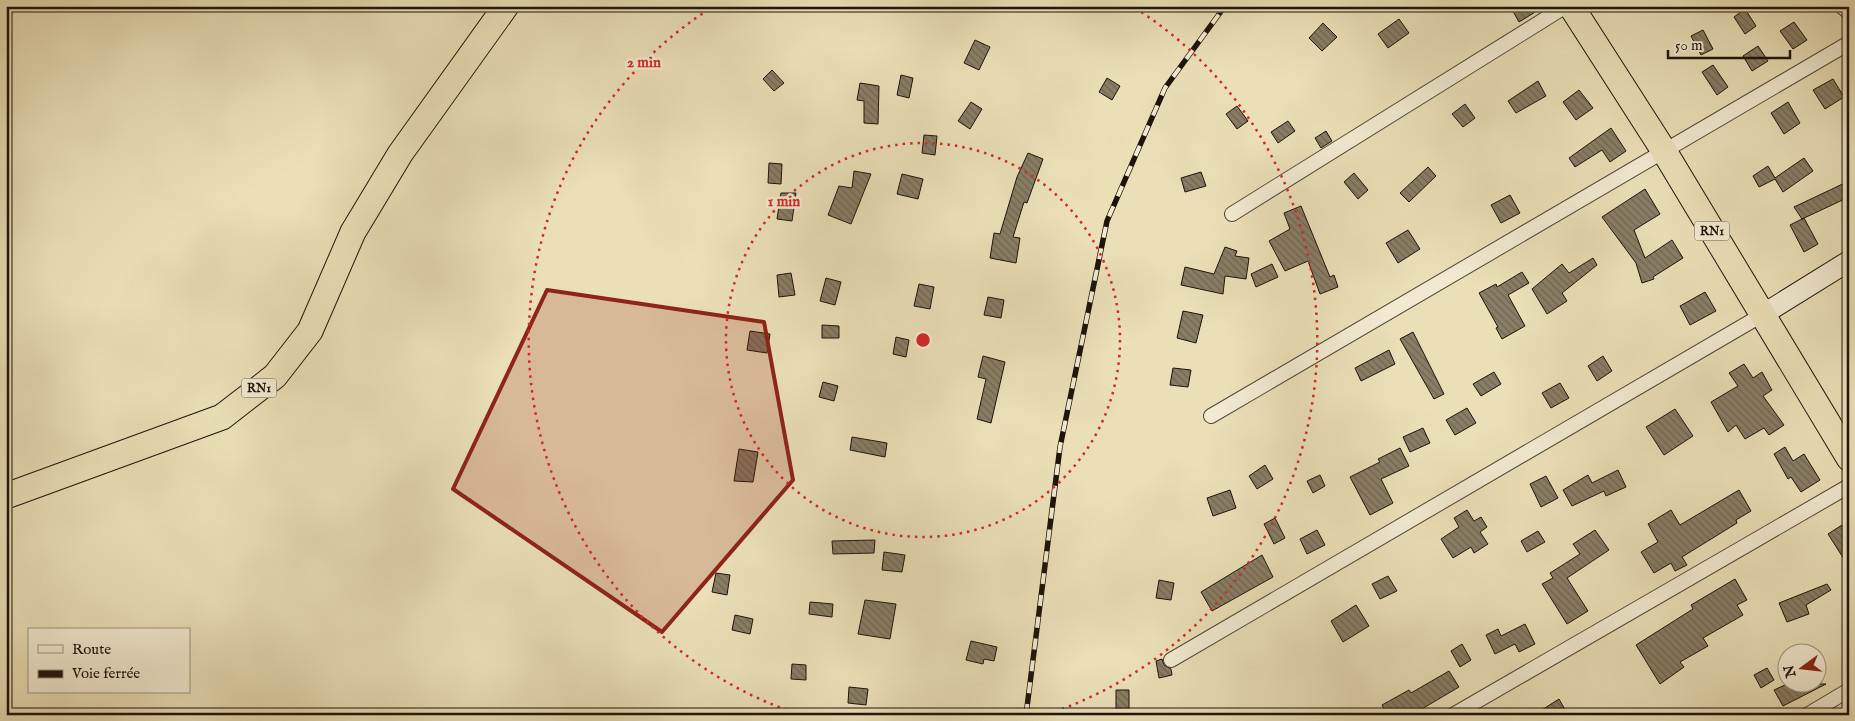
<svg xmlns="http://www.w3.org/2000/svg" width="1855" height="721" viewBox="0 0 1855 721" font-family="'IM FELL English',serif">
	<defs>
		<pattern id="building-back-hatch" width="6" height="6" patternUnits="userSpaceOnUse" patternTransform="scale(1.25)"><rect width="6" height="6" fill="#887e65"/><path d="M-1 5l2 2M0 0l6 6M5-1l2 2" fill="none" stroke="#6f6652"/></pattern>
	</defs>
	<rect width="100%" height="100%" fill="#eadfb7"/>
	<filter id="stains"><feTurbulence type="fractalNoise" baseFrequency=".004" numOctaves="4"/><feColorMatrix values="0 0 0 0 .2 0 0 0 0 .09 0 0 0 0 .02 0 0 0 .5 -.17"/></filter>
	<radialGradient id="worn" r=".72"><stop offset=".6" stop-color="#630" stop-opacity="0"/><stop offset="1" stop-color="#630" stop-opacity=".3"/></radialGradient>
	<path fill="url(#building-back-hatch)" stroke="#1d140c" d="M1510,6H1545L1519,22Z
		M1745,9L1756,26L1745,34L1734,17Z
		M1399,19L1409,33L1388,48L1378,34Z
		M1794,22L1807,40L1793,49L1780,31Z
		M1323,23L1337,37L1322,51L1309,38Z
		M1703,30L1713,49L1701,55L1691,36Z
		M975,40L990,47L979,70L964,63Z
		M1758,46L1768,61L1752,71L1743,56Z
		M1713,65L1728,87L1717,95L1702,72Z
		M772,70L784,83L774,91L763,79Z
		M901,75L913,78L909,98L897,95Z
		M1107,78L1120,86L1112,100L1099,92Z
		M1833,79L1844,97L1825,109L1813,90Z
		M1538,81L1546,96L1516,113L1508,101Z
		M860,83L879,86L878,124L864,123V101L857,100Z
		M1579,90L1593,108L1576,120L1563,102Z
		M971,102L982,109L970,129L958,121Z
		M1788,102L1800,123L1784,134L1771,113Z
		M1465,104L1475,118L1463,127L1452,114Z
		M1237,106L1248,121L1237,129L1226,114Z
		M1288,121L1295,131L1278,143L1271,132Z
		M1611,128L1626,151L1610,162L1602,150L1575,167L1569,158Z
		M1326,131L1332,141L1321,148L1315,138Z
		M924,135L937,136L935,155L922,153Z
		M1028,153L1043,159L1027,203L1024,202L1013,237L1020,238L1016,263L990,258L994,233L1000,234L1017,177Z
		M1804,158L1813,171L1783,192L1775,179L1759,187L1753,176L1768,166L1775,178Z
		M769,163L782,164L781,184L768,183Z
		M1428,167L1436,176L1409,202L1400,193Z
		M854,171L871,174L851,224L828,215L839,186L852,188Z
		M1201,172L1206,186L1185,192L1181,178Z
		M1354,173L1368,190L1358,199L1344,182Z
		M902,174L923,179L918,199L897,194Z
		M1849,181V197L1802,219L1794,207Z
		M1645,189L1660,214L1634,230L1645,258L1672,240L1683,258L1653,277L1654,279L1642,283L1636,263L1602,217Z
		M781,193H796L792,221L777,219Z
		M1510,195L1520,213L1501,223L1491,205Z
		M1301,206L1330,277L1334,275L1338,287L1320,294L1308,261L1285,271L1269,241L1290,229L1284,213Z
		M1804,218L1818,244L1804,252L1790,225Z
		M1408,230L1420,249L1398,263L1386,243Z
		M1225,247L1237,251L1235,256L1249,258L1246,279L1225,276L1223,294L1181,285L1185,267L1214,274Z
		M1593,258L1597,265L1562,293L1567,301L1547,314L1532,289L1562,264L1569,273Z
		M1272,264L1278,277L1256,287L1251,274Z
		M1522,272L1529,283L1508,295L1525,326L1502,339L1496,328L1498,327L1479,293L1496,284L1497,287Z
		M791,273L795,295L779,297L777,275Z
		M826,278L841,282L835,305L820,301Z
		M919,284L934,287L930,309L914,306Z
		M1705,292L1716,311L1690,325L1680,306Z
		M988,297L1004,300L1001,318L984,315Z
		M1183,311L1203,315L1196,343L1177,338Z
		M822,325L839,326V338H822Z
		M750,331L770,334L767,353L747,350Z
		M1413,332L1444,394L1434,399L1400,339Z
		M896,337L909,340L906,357L893,354Z
		M1389,350L1395,364L1361,381L1355,368Z
		M983,356L1005,362L991,423L977,419L986,379L978,377Z
		M1603,356L1612,371L1597,381L1588,366Z
		M1744,364L1753,378L1762,372L1772,390L1763,396L1784,425L1769,435L1764,428L1745,439L1736,425L1728,432L1711,402L1738,386L1729,373Z
		M1173,368L1191,370L1188,387L1170,385Z
		M1494,372L1501,384L1481,396L1473,384Z
		M823,382L838,386L834,401L819,397Z
		M1560,383L1569,398L1551,408L1542,393Z
		M1467,408L1476,423L1455,435L1446,420Z
		M1675,409L1693,436L1664,455L1646,427Z
		M1423,428L1430,443L1410,452L1403,437Z
		M852,437L887,443L885,457L850,450Z
		M1785,447L1793,461L1804,454L1820,480L1801,492L1791,477L1788,479L1774,454Z
		M1400,448L1409,466L1381,479L1393,503L1370,515L1350,477L1380,462L1378,459Z
		M739,449L758,452L753,482L734,481Z
		M1265,465L1273,479L1257,489L1249,476Z
		M1618,470L1626,487L1606,496L1604,491L1572,506L1563,490L1588,475L1592,483Z
		M1320,475L1325,486L1313,493L1307,481Z
		M1546,476L1558,498L1541,507L1530,484Z
		M1230,490L1236,508L1213,516L1207,498Z
		M1739,490L1751,511L1736,520L1737,523L1682,557L1687,565L1675,571L1671,563L1654,573L1641,552L1658,542L1648,524L1671,510L1680,525Z
		M1467,510L1474,521L1481,517L1487,527L1480,532L1488,544L1474,553L1471,547L1453,558L1441,539L1459,527L1454,518Z
		M1275,518L1285,538L1274,544L1264,524Z
		M1842,525L1849,535V567L1828,534Z
		M1317,530L1325,545L1307,554L1300,539Z
		M1595,530L1609,550L1567,578L1588,611L1567,624L1542,584L1553,578L1550,573L1580,554L1573,544Z
		M1538,531L1545,542L1527,552L1521,541Z
		M875,540L874,553L833,554L832,541Z
		M884,552L905,555L902,572L882,570Z
		M1262,555L1273,577L1212,611L1201,592Z
		M716,573L730,575L727,595L712,592Z
		M1388,576L1397,591L1380,599L1372,584Z
		M1735,579L1747,600L1737,605L1743,615L1703,638L1708,646L1680,662L1684,667L1660,684L1636,645L1693,609L1691,605Z
		M1159,580L1174,583L1171,600L1156,598Z
		M1827,584L1831,590L1806,605L1809,614L1787,622L1779,603Z
		M865,600L896,604L890,639L858,634Z
		M810,602L833,604L832,617L809,614Z
		M1356,605L1369,626L1343,642L1331,621Z
		M735,615L753,619L750,634L732,630Z
		M1525,624L1535,644L1519,652L1515,644L1495,654L1486,635L1498,629L1501,636Z
		M971,641L997,647L994,661L984,659L983,664L966,660Z
		M1462,644L1471,660L1460,667L1451,651Z
		M1162,659L1164,665L1171,669L1172,675L1159,678L1156,661Z
		M792,664L806,665V680L791,679Z
		M1767,668L1774,680L1761,688L1754,675Z
		M1449,671L1459,687L1420,710L1423,715H1387L1382,705L1409,690L1411,693Z
		M1787,684H1826L1783,706L1774,690Z
		M849,687L868,689L866,705L848,703Z
		M1116,690H1129V710L1116,709Z
		M1559,699L1568,715H1534Z"/>
	<g fill="none" stroke-linecap="round" stroke-linejoin="round">
		<g stroke="#504737" stroke-width="16">
			<path id="street" d="M1841,6L1849,12
				M1232,214L1566,6
				M1211,416L1849,43
				M1171,660L1762,315
				M1453,715L1849,486
				M1807,715L1849,690"/>
		</g>
		<g stroke="#1d140c" stroke-width="22">
			<path id="secondary" d="M1762,315L1849,261"/>
		</g>
		<g stroke="#1d140c" stroke-width="27">
			<path id="highway" d="M1571,6L1664,151L1849,458
				M6,496L222,417L275,376L310,331L353,232L400,154L506,6"/>
		</g>
		<use href="#street" stroke="#f1ead0" stroke-width="14"/>
		<use href="#secondary" stroke="#f1ead0" stroke-width="20"/>
		<use href="#highway" stroke="#eadfb7" stroke-width="25"/>
		<g stroke="#1d140c" stroke-width="5.5">
			<path id="rail" d="M1026,715L1060,447L1107,221L1165,88L1225,6"/>
		</g>
		<use href="#rail" stroke="#f1ead0" stroke-width="4" stroke-dasharray="11" stroke-linecap="butt"/>
	</g>
	<path fill="#8f2418" fill-opacity="0.2" stroke="#8f2418" stroke-width="4" stroke-linejoin="round" d="M547,290L764,322L793,480L662,632L453,489Z"/>
	<g fill="none" stroke="#d62828" stroke-width="2.5" stroke-dasharray="2.5 5">
		<circle cx="923" cy="340" r="197"/>
		<path d="M801 715A394 394 0 0 1 711 8M1135 8A394 394 0 0 1 1045 715"/>
	</g>
	<g text-anchor="middle" stroke-width="5" stroke-linejoin="round" paint-order="stroke">
		<g fill="#f1ead0" stroke="#5d5447" stroke-width="1">
			<rect x="1694.5" y="221.5" width="35" height="19" rx="4"/>
			<rect x="241.5" y="378.5" width="35" height="19" rx="4"/>
		</g>
		<g font-size="12" font-weight="bold" fill="#1d140c">
			<text x="1712" y="235">RN1</text>
			<text x="259" y="392">RN1</text>
		</g>
	</g>
	<circle cx="923" cy="340" r="8" fill="#d62828" stroke="#f1ead0" stroke-width="2.5"/>
	<g font-size="15" text-anchor="middle" font-weight="bold" fill="#d62828" stroke="#f1ead0" stroke-width="5" stroke-linejoin="round" paint-order="stroke">
		<text x="644" y="67">2 min</text>
		<text x="784" y="206">1 min</text>
	</g>
	<rect width="1855" height="721" fill="none" stroke="#eadfb7" stroke-width="25"/>
	<rect x="8" y="8" width="1840" height="706" fill="none" stroke="#1d140c" stroke-width="2.5"/>
	<rect x="12" y="12" width="1830" height="696" fill="none" stroke="#1d140c"/>
	<rect x="28" y="628" width="162" height="65" fill="#f1ead0" stroke="#9c9482"/>
	<rect x="38" y="645" width="25" height="8" fill="#f1ead0" stroke="#9c9482"/>
	<text x="72" y="654" font-size="15" fill="#1d140c">Route</text>
	<rect x="38" y="670" width="25" height="8" fill="#1d140c" stroke="#9c9482"/>
	<text x="72" y="678" font-size="15" fill="#1d140c">Voie ferrée</text>
	<g transform="translate(1802 668) rotate(255)"><circle r="24" fill="#f1ead0" stroke="#9c9482"/>
	<path d="M0-4L9 19L0 12L-9 19Z" fill="#8f2418"/>
	<text y="-8" font-size="14" font-weight="bold" text-anchor="middle" fill="#1d140c">N</text>
	</g>
	<path d="M1668 50v8h122v-8" fill="none" stroke="#1d140c" stroke-width="2.5"/>
	<text x="1675" y="50" font-size="15" fill="#1d140c" stroke="#f1ead0" stroke-width="4" paint-order="stroke">50 m</text>
	<rect width="100%" height="100%" filter="url(#stains)"/>
	<rect width="100%" height="100%" fill="url(#worn)"/>
</svg>
